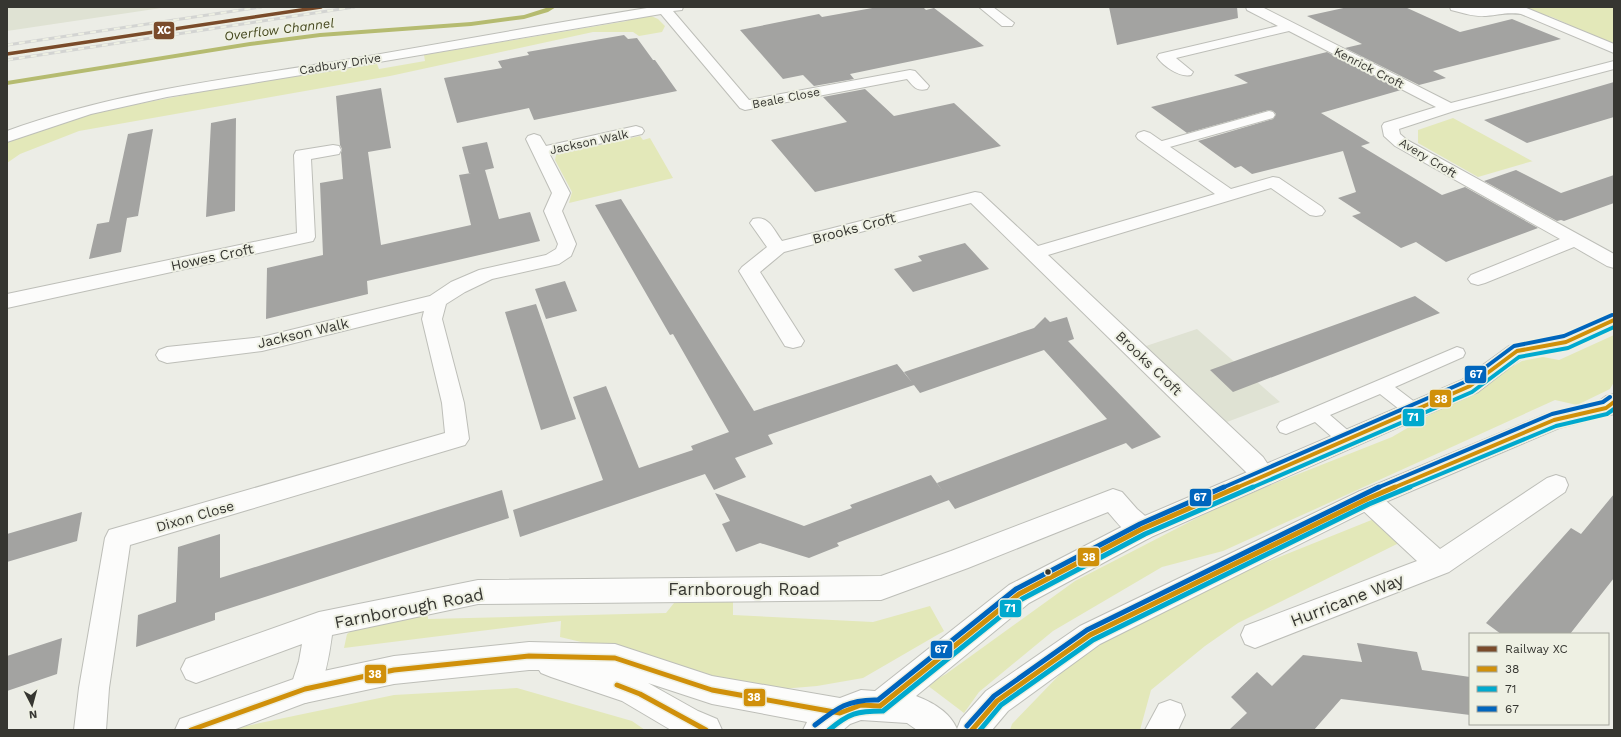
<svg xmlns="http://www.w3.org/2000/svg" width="1621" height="737" viewBox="0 0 1621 737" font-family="'Work Sans',sans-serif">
	<rect width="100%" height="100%" fill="#ecede6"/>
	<path fill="#dfe2d3" d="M7,7H168L7,31Z
		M1197,329L1280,402L1227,422L1146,346Z"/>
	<path fill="#e3e8b9" d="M1514,7H1614V45L1552,17Z
		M649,15L658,19L665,26L662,32L639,36L633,32H593L390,76L79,131L20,154L7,163V142L38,130L101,111L206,91L215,87H229L377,64L379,69L425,61L424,55L627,21L630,18Z
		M1453,118L1532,161H1533L1478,177L1418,143V130Z
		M640,136L643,140L650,138L673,178L569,203L572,192L555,160L556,155Z
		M1614,335V382L1610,389L1577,405L1555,400L1223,551L1162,567L1053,631L979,692L964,713L927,685L946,674L1075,581L1230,501L1392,437L1522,361L1543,357L1559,360Z
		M1374,519L1401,542L1238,623L1205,646L1151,690L1140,730H1010L1012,724L1067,667L1119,632L1207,586Z
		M678,598L733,600V615L873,622L930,606L944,631L863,678L817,686L769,690L692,673L628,653L560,637L561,621L344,648L347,634L357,627L427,610L428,619L666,613Z
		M517,688L632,721L645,730H227L394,695Z"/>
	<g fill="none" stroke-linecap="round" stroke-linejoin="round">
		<path fill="#b5bb70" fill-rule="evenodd" d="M549,7H556L548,12L524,19L471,26L320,37L250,46L7,85V81L250,42L320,33L471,22L524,15Z"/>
	</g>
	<path fill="#a3a3a1" d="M878,7H923L926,10L934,8L984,46L850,74L854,79L814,86L803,75L783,79L740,30L819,14L822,17Z
		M1109,7H1237L1238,18L1117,45Z
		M1348,7H1405L1460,32L1512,19L1561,39L1433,71L1446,78L1419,85L1345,48L1362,44L1307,16Z
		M624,35L628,39L637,38L653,60H655L677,91L534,120L529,108L457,123L444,78L502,68L498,61L529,55L527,52Z
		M1327,52L1401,90L1321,113L1370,143L1361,146L1442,195L1465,187L1538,228L1446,262L1416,242L1401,248L1352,216L1361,213L1338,198L1356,192L1343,151L1252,174L1241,166L1235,168L1198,141L1273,119L1276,114L1273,111L1269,110L1187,133L1151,107L1248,83L1234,75Z
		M1614,82V117L1527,143L1484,120Z
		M381,88L391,148L368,152L381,245L471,225L459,175L471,173H469L462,147L487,142L494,168L485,170L499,219L530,212L540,241L367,281L368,294L266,319L267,268L323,255L320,183L343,179L341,153L342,149L340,145L336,96Z
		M865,89L894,116L954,103L1001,146L815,192L771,140L847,122L823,97Z
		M236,118L235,211L206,217L211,123Z
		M153,129L138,216L127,218L121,252L89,259L97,224L109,222L128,134Z
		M1516,170L1561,193L1614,175V203L1564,221L1561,220L1557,221L1484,181Z
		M621,199L754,411L897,364L914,385L768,435L773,444L735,458L746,477L714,490L705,474L520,537L513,510L603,480L573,397L606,386L639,468L693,450L691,446L729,432L673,334L670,335L595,205Z
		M965,243L989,269L913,292L894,269L922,261L918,256Z
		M565,281L577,311L546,319L535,289Z
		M1415,296L1440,313L1233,392L1210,370Z
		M536,304L576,419L541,430L505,312Z
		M1045,317L1050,322L1067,317L1074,339L1068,341L1161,437L1132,449L1126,443L955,509L937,483L1107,419L1044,350L920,393L904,372L1034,328Z
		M931,475L949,500L837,543L839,546L809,558L760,543L736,552L722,524L730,521L715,493L804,526L852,508L850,505Z
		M502,490L509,518L215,613V620L136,647L138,615L176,602L178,547L220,534V578Z
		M1614,494V578L1570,634H1501L1486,623L1571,528L1581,534Z
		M82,512L77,541L7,562V534Z
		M62,638L57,674L7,691V656Z
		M1357,643L1417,652L1422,670L1470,677V715L1341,699L1314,730H1229L1247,713L1231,697L1257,672L1272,686L1303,655L1362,662Z"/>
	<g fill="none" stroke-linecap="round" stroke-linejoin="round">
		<g stroke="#bdbeb8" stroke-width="2">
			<path id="service" d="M1269,111L1273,112L1275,115L1273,118L1159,150L1155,149L1153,146L1155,143Z
				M1457,347L1463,349L1465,353L1463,357L1395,387L1420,406L1423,411L1420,416L1414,418L1408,416L1380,394L1330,415L1352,434L1355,439L1352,444L1346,446L1340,444L1315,422L1286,434L1280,432L1277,427L1280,422Z"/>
		</g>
		<g stroke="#bdbeb8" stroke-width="2">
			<path id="minor" d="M653,7H683L682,10L673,11L749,100L910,70L915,71L929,86L927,89C917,92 913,86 907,79L745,110L740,108L661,14L332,70L167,97L91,114L7,142V131C114,92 221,80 333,62C440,44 546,24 653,7Z
				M979,7H993L1014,23L1012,26H1002Z
				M1246,7H1262L1451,103L1614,61V69L1454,111L1399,129L1400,134L1407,140L1614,254V268L1607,266L1574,247L1485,283L1478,285L1471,283L1468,279L1471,275L1560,239L1395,146L1384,136L1382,126L1384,123L1436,107L1289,31L1176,58L1193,72L1191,75C1180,78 1163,66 1157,57L1159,54L1278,26L1247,10Z
				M1450,7H1524L1614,44V53L1521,14C1505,12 1500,15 1486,16C1474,17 1463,13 1451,10Z
				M636,126L642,128L644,131L642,134L550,155L570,193L562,211L576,244L571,256L559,264L492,279L465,292L446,304L442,319L464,403L469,439L465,445L130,545L109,688L106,730H74L79,688L105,538L109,530L445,433L442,403L422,319L424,311L262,351L167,363L159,360L156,355L159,350L167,347L262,337L430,296L451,282L479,270L546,255L556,249L558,244L544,211L552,193L526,139L528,136L534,134L540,136L546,146Z
				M1144,131L1150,133L1231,189L1273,177L1279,178L1322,207L1325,211L1322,215L1316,216L1310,215L1271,188L1048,255L1263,457L1275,475L1272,482C1258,486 1254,481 1245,471L971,203L784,252L760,272L804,341L801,346L793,348L785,346L739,271L742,267L767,247L750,223L753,219C769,215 773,229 782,241L975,192L981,193L1038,246L1215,194L1138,139L1136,136L1138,133Z
				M333,145L339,146L341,150L339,154L311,159L315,237L313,241L7,308V294L297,233L294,155L296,151Z
				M1556,475L1565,478L1568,485L1565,492L1449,572L1255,648L1245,644L1241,635L1245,626L1417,561L1358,506L1354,499L1358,492L1367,489L1376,492L1440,549L1547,478Z
				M1113,489L1122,492L1137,509L1151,521L1155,529L1151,537C1149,538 1145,540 1142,540C1130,540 1115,520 1108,512L968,568L881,600L478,604L332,635C329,658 325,678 316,699L305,703L294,699L290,689L299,661L302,644L196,683L186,679L181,669L186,659L319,612L478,580L881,576L951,551Z
				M1170,700L1181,704L1185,715L1178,730H1145L1159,704Z"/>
		</g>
		<g stroke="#bdbeb8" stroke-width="2">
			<path id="tertiary" d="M1614,313V328L1574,347L1523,357L1478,392L1151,537L1029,603L916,696C932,702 950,712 957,729L961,719L986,691L1080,626L1358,492L1546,414L1599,401L1606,396L1614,394V414L1559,428L1376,506L1100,644L1008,711L992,730H917L907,723L861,720L850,724L843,730H803L807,722L712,704L648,683L698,711L717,719L722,730H671L622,701L551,677L541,673L539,670H529L394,684L305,703L233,730H175L180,719L305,675L394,656L529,642L615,644L712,676L840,698L861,690L875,691L1009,585L1133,521L1462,380L1509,346L1561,336Z"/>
		</g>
		<use href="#service" fill="#fcfcfb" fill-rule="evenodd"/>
		<use href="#minor" fill="#fcfcfb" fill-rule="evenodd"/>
		<use href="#tertiary" fill="#fcfcfb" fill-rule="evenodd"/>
		<g stroke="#d3d4d2" stroke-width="3">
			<path id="rail" d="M7,45L261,7
				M7,60L354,7"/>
		</g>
		<use href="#rail" stroke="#eef0e3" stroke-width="2" stroke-dasharray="6" stroke-linecap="butt"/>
		<g stroke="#eef0e3" stroke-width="7">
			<path id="bus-1-far1" d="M1236,488L1470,386L1517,351L1566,342L1614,320
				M1393,488L1554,420L1606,408L1614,402"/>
		</g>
		<g stroke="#eef0e3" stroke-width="8">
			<path id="bus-1" d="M617,685L640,694L706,730
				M191,730L305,689L394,670L529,656L615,658L712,690L840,713L861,705L880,706L1019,594L1142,529L1238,487
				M972,730L997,701L1090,635L1367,499L1395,487"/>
		</g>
		<g stroke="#eef0e3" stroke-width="7">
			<path id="bus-2-far1" d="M1251,488L1472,392L1519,357L1568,348L1614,327
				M1407,488L1556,426L1607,414L1614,409"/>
		</g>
		<g stroke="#eef0e3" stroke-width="8">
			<path id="bus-2" d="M829,730C849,713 857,711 883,711L1022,599L1145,534L1253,487
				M980,730L1001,705L1093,640L1369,504L1410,487"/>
		</g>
		<g stroke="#eef0e3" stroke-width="7">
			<path id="bus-3-far1" d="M1222,488L1467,381L1514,346L1564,336L1612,315
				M1377,488L1552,414L1603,402L1610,397"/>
		</g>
		<g stroke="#eef0e3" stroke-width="8">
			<path id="bus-3" d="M815,725C837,708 849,699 878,700L1016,589L1140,524L1224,487
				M967,726L994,696L1087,630L1379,487"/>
		</g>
		<use href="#bus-1-far1" stroke="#d0900a" stroke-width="4"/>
		<use href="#bus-1" stroke="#d0900a" stroke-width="5"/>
		<use href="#bus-2-far1" stroke="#00a9ce" stroke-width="4"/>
		<use href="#bus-2" stroke="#00a9ce" stroke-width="5"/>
		<use href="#bus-3-far1" stroke="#0065bd" stroke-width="4"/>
		<use href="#bus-3" stroke="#0065bd" stroke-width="5"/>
		<g stroke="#eef0e3" stroke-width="5.5">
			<path id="rail-1" d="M7,54L321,7"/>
		</g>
		<use href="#rail-1" stroke="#7a4b2a" stroke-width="3.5"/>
	</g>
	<circle fill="#363631" stroke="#eef0e3" stroke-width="1.5" cx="1048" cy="572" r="3.5"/>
	<g text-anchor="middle" stroke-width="4" stroke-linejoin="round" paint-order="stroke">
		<g font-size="12" fill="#363631" stroke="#eef0e3">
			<text transform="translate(340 64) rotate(-9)" y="4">Cadbury Drive</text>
			<text transform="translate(1369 68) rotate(27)" y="4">Kenrick Croft</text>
			<text transform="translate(786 98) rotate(-11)" y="4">Beale Close</text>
			<text transform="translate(589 142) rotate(-12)" y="4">Jackson Walk</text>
			<text transform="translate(1428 158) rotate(31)" y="4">Avery Croft</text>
		</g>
		<g font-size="13" font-style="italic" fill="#45481e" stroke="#eef0e3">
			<text transform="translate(279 29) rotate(-7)" y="5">Overflow Channel</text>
		</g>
		<g font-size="14" fill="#363631" stroke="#eef0e3">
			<text transform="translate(854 228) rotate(-15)" y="5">Brooks Croft</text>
			<text transform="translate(212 257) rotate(-12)" y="5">Howes Croft</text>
			<text transform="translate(303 333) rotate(-13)" y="5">Jackson Walk</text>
			<text transform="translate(1149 363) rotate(44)" y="5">Brooks Croft</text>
			<text transform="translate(195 516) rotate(-16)" y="5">Dixon Close</text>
		</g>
		<g font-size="17" fill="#363631" stroke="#eef0e3">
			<text x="744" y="595">Farnborough Road</text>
			<text transform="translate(1347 600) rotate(-21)" y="6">Hurricane Way</text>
			<text transform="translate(409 608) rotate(-11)" y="6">Farnborough Road</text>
		</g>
	</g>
	<g stroke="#eef0e3" stroke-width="1.5">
		<rect x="153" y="21" width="22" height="19" rx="4" fill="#7a4b2a"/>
		<rect x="1464" y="365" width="23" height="19" rx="4" fill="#0065bd"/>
		<rect x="1429" y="389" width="23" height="19" rx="4" fill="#d0900a"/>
		<rect x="1402" y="408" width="23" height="19" rx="4" fill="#00a9ce"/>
		<rect x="1189" y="488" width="23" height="19" rx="4" fill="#0065bd"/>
		<rect x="1077" y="547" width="23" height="20" rx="4" fill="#d0900a"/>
		<rect x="999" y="599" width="23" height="19" rx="4" fill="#00a9ce"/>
		<rect x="930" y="640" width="23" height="19" rx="4" fill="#0065bd"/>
		<rect x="364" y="664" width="23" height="20" rx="4" fill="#d0900a"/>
		<rect x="743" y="688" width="23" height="19" rx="4" fill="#d0900a"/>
	</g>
	<g font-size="11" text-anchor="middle" font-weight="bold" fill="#fff">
		<text x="164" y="34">XC</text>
		<text x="1476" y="378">67</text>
		<text x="1441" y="403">38</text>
		<text x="1413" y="421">71</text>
		<text x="1200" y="501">67</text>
		<text x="1089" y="561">38</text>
		<text x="1010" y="612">71</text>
		<text x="941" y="653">67</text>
		<text x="375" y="678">38</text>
		<text x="754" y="701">38</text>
	</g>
	<rect width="1621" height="737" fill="none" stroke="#363631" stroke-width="16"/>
	<rect x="1469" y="633" width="140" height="92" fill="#eef0e3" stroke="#a4a69c"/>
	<rect x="1477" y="646" width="20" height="6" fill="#7a4b2a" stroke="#a4a69c"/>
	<text x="1505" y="653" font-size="12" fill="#363631">Railway XC</text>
	<rect x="1477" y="666" width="20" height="6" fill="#d0900a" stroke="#a4a69c"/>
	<text x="1505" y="673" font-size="12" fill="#363631">38</text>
	<rect x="1477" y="686" width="20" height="6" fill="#00a9ce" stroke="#a4a69c"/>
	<text x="1505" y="693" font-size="12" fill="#363631">71</text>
	<rect x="1477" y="706" width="20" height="6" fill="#0065bd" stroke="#a4a69c"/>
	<text x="1505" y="713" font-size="12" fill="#363631">67</text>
	<g transform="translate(32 705) rotate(174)" stroke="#eef0e3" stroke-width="3" paint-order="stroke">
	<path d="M0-3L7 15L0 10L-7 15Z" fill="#363631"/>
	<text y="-6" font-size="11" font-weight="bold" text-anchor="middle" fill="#363631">N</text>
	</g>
</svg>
